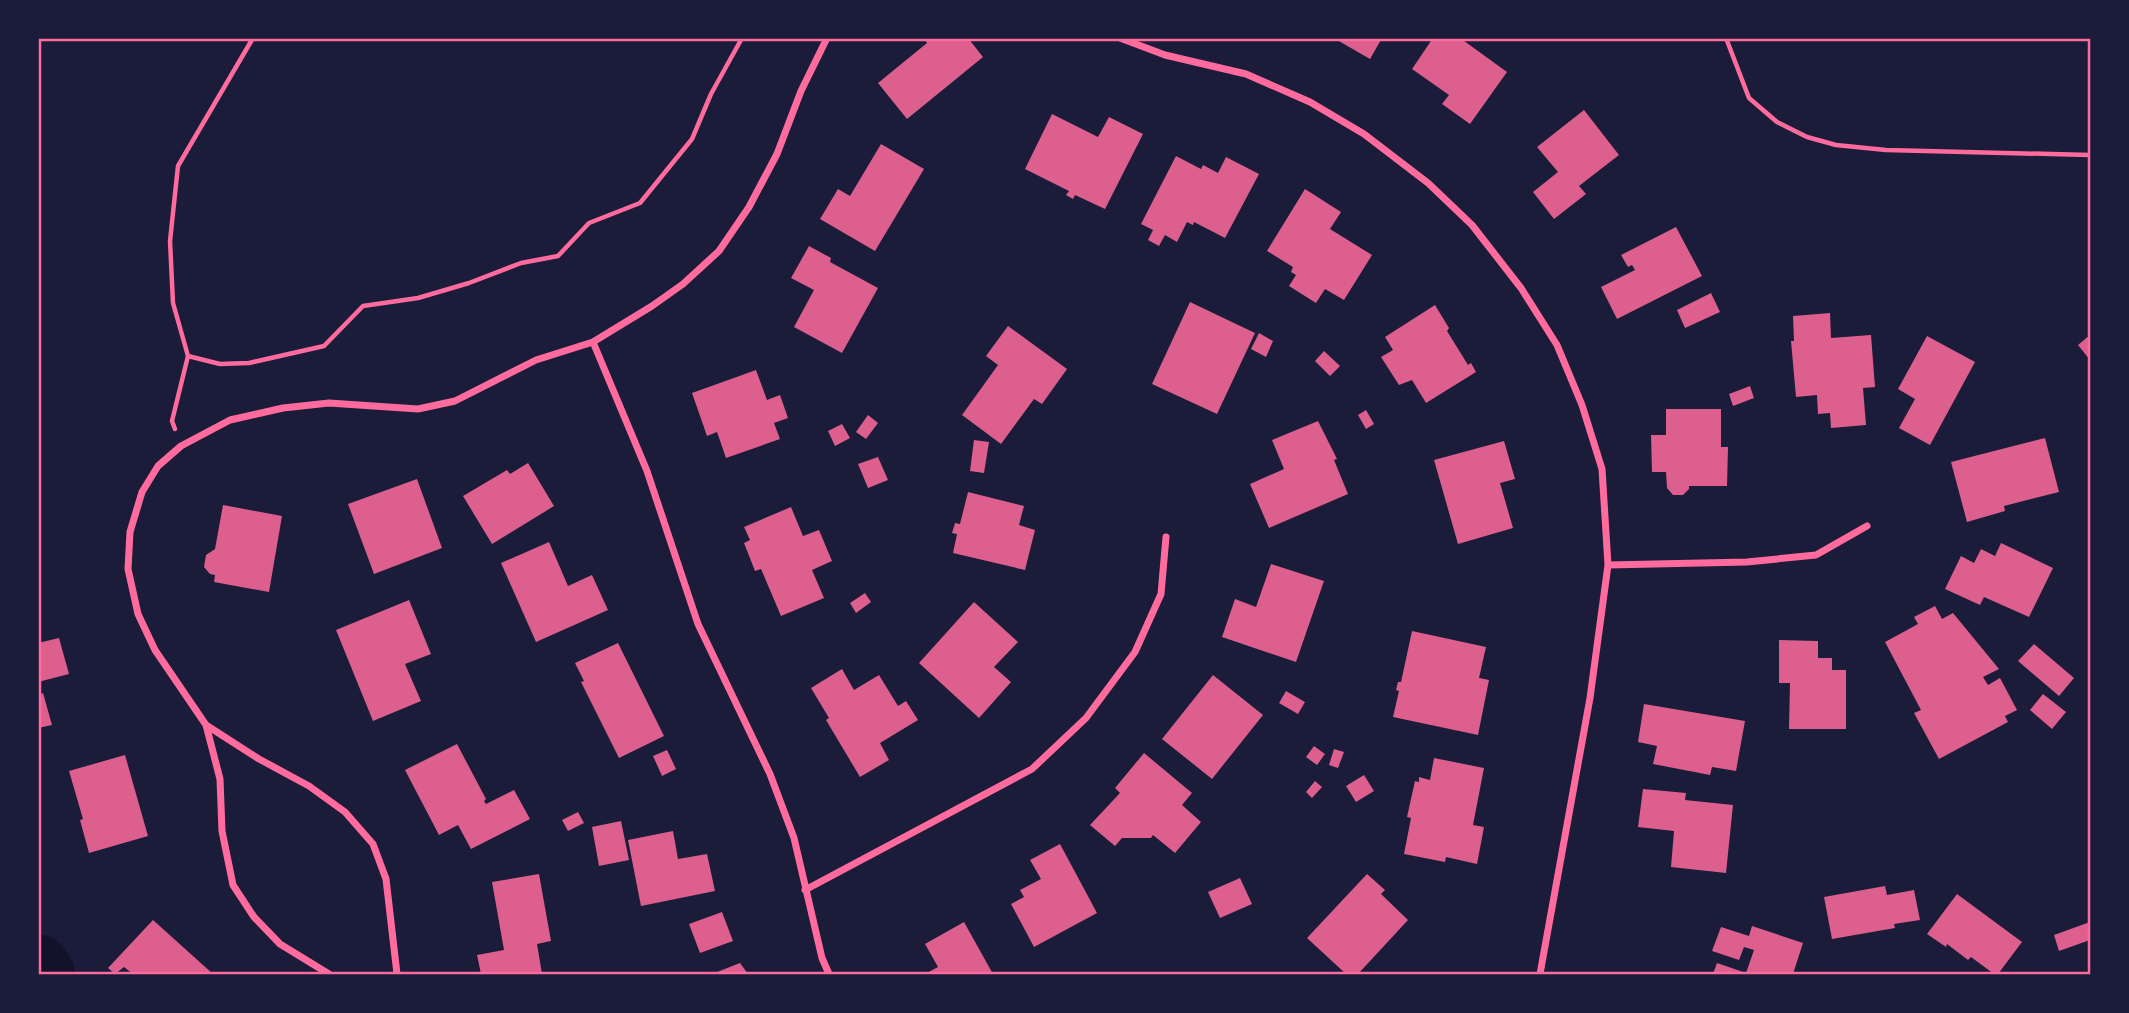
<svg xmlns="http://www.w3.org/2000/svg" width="2129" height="1013" viewBox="0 0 2129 1013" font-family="'Fira Sans',sans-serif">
	<rect width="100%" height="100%" fill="#1b1b3a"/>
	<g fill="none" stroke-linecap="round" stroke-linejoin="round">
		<path stroke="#12122b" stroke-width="60" d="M38,964L45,974"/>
	</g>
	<path fill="#dd5f8e" d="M924,38H968L983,57L907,119L878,83L927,43Z
		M1339,38H1382L1370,59L1337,40Z
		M1433,38H1460L1507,72L1470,124L1442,104L1449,95L1412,69Z
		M1584,110L1619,155L1579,186L1586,194L1554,219L1533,192L1558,172L1537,147Z
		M1052,114L1098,137L1109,117L1143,134L1105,209L1075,195L1073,199L1066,195L1069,191L1025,169Z
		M881,144L924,169L875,251L820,219L838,189L850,196Z
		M1176,156L1201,169L1203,165L1218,173L1226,157L1259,174L1225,238L1194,222L1193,225L1187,222L1177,242L1165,235L1159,246L1148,240L1153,230L1141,224Z
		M1305,189L1341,212L1330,229L1372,255L1344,300L1325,289L1316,303L1289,286L1296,275L1291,272L1293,267L1267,251Z
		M1676,227L1702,276L1617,319L1601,287L1635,270L1632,265L1628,267L1621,255Z
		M809,246L831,258L830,262L878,288L842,353L794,327L814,290L791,278Z
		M1711,293L1720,312L1685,328L1677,310Z
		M1190,302L1255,333L1217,414L1152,384Z
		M1435,305L1449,328L1447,331L1468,365L1471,363L1476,372L1426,403L1412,380L1399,385L1381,357L1393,350L1385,337Z
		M1830,313L1831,338L1871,335L1875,387L1863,388L1866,425L1831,428L1830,413L1818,414L1817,395L1796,397L1791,341H1794L1793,316Z
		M1008,326L1067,369L1042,404L1034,399L1001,444L962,415L998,365L986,356Z
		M1259,333L1273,341L1266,357L1251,349Z
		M2090,335V360L2078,345Z
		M1927,336L1975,362L1930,445L1899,428L1915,399L1898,389Z
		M1324,351L1340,366L1330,376L1315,361Z
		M756,370L767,400L780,395L788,418L774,423L780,439L726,458L717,432L707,436L692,393Z
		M1750,386L1754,398L1733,406L1729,394Z
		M1666,409H1721V447H1728L1727,486H1689V489L1683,495H1673L1667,488L1666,472H1652L1651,435H1666Z
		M1366,410L1374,424L1366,429L1358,415Z
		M868,415L878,423L866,439L856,432Z
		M1318,421L1337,459L1334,460L1348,494L1269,528L1250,484L1284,469L1272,440Z
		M842,424L850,438L835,446L828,431Z
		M2045,438L2059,492L2004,506L2005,511L1967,522L1951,462Z
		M974,440L989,442L984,473L970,471Z
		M1504,441L1515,479L1500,483L1513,528L1458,544L1434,460Z
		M878,457L888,480L868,488L858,464Z
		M528,463L554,506L492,544L463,496L507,470L510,474Z
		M417,479L442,548L374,574L348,504Z
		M968,492L1024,506L1019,525L1035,530L1025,570L953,553L957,534L952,533L955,523L960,524Z
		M223,505L282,516L269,592L214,582L215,575L210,574L204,567L206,555L215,549Z
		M791,507L803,536L819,530L832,561L812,570L824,598L781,616L761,569L755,571L744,543L750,540L744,527Z
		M549,542L568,586L592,575L608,610L536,642L501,563Z
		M2001,543L2053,568L2029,617L1984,597L1980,605L1945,589L1961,556L1974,563L1981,549L1995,556Z
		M1271,564L1324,581L1296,662L1222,637L1235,599L1256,607Z
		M865,593L871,602L856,613L850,603Z
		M409,600L431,654L405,664L421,701L373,721L336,630Z
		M974,602L1018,642L994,667L1011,682L979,718L919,663Z
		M1935,606L1942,619L1953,613L1999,669L1983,677L1988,685L2000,678L2017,710L2005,716L2008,722L1939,759L1914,713L1921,710L1885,642L1918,624L1914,617Z
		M1412,631L1486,647L1479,678L1489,680L1478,735L1393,717L1399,691L1396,690L1398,682H1401Z
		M59,638L69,674L38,682V643Z
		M1779,640L1818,641V658H1832V670H1846V729H1789L1790,683H1779Z
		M618,643L664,736L619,758L581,682L584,681L575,663Z
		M2034,644L2074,678L2059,696L2018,661Z
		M842,669L854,690L879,675L898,706L906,701L918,720L880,743L889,760L860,777L826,720L829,718L811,688Z
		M1213,675L1263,715L1212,779L1162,739Z
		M1286,691L1305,702L1298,714L1279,703Z
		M43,693L52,725L38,728V695Z
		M2043,694L2066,712L2052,729L2030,710Z
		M1644,704L1745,721L1736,771L1712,767L1710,775L1653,764L1657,746L1638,742Z
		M457,744L486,799L484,801L486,804L514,790L530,819L471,849L458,825L439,835L405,770Z
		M1314,746L1325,754L1317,765L1306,757Z
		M1334,749L1344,752L1338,768L1329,765Z
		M667,750L676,769L662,776L653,756Z
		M1144,753L1192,793L1182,805L1201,822L1175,853L1153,835L1151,838H1122L1115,846L1090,825L1120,793L1115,788Z
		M125,755L148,836L89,853L80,820L83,819L69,771Z
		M1434,758L1484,768L1473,825L1484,827L1477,864L1446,857L1445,862L1404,854L1411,818L1407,817L1415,781L1419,782V777L1430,780Z
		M1364,775L1374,791L1356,802L1346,786Z
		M1315,781L1322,787L1312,798L1306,792Z
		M1643,789L1686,793L1685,800L1733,805L1726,873L1671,867L1674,831L1638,827Z
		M578,812L584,823L568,831L562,820Z
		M621,821L629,860L599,866L592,827Z
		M673,831L678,859L707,854L715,891L641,906L628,840Z
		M1060,844L1097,913L1034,947L1011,904L1024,897L1020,890L1041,879L1030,860Z
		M539,874L551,941L537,944L542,974H481L477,955L504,950L492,882Z
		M1367,874L1385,890L1381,894L1408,920L1358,974H1346L1307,938Z
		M1240,878L1252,904L1220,918L1208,892Z
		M1885,886L1887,895L1914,890L1920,920L1894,924L1895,928L1832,939L1824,897Z
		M1957,894L2022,942L1998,974H1994L1971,957L1968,960L1947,944L1946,947L1927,934Z
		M722,912L733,941L700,953L689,924Z
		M153,920L213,974H133L124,967L115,974L108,968Z
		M964,922L993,974H925L938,967L925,944Z
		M2090,922V940L2059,951L2054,935Z
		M1752,926L1803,943L1793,974H1713L1717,963L1746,973L1754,950L1744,947L1739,960L1712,951L1721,927L1749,936Z
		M740,963L748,974H712Z"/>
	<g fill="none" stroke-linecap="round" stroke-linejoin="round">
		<path stroke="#ff6b9d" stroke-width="4.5" d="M1726,38L1749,98L1777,122L1807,137L1836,145L1886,150L2090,155
			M188,356L220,364L249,363L324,346L363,306L418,298L469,283L521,263L558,256L589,223L640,203L692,139L711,94L742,38
			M175,429L172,421L188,356L173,303L170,241L178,166L253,38"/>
		<path stroke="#ff6b9d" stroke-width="7" d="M1120,38L1165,55L1246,74L1310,102L1364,134L1428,183L1472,225L1521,288L1557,345L1582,405L1602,469L1608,565L1590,698L1540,974
			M593,342L647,471L698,624L770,774L794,838L822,958L829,974
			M1608,565L1747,562L1816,555L1867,526
			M206,725L259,759L309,786L345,812L373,844L386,879L397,974
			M805,890L1032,769L1086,718L1135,652L1161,594L1166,537
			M329,974L280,944L254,917L233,885L222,831L220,779L206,725L155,650L138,614L128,569L130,532L142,492L158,466L181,446L230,420L283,408L329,403L418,409L455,401L536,360L593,342L652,306L683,284L719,251L749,207L777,154L801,91L827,38"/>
	</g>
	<rect width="2129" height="1013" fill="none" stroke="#1b1b3a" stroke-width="80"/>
	<rect x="40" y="40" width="2049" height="933" fill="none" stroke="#ff6b9d" stroke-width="2.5"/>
</svg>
